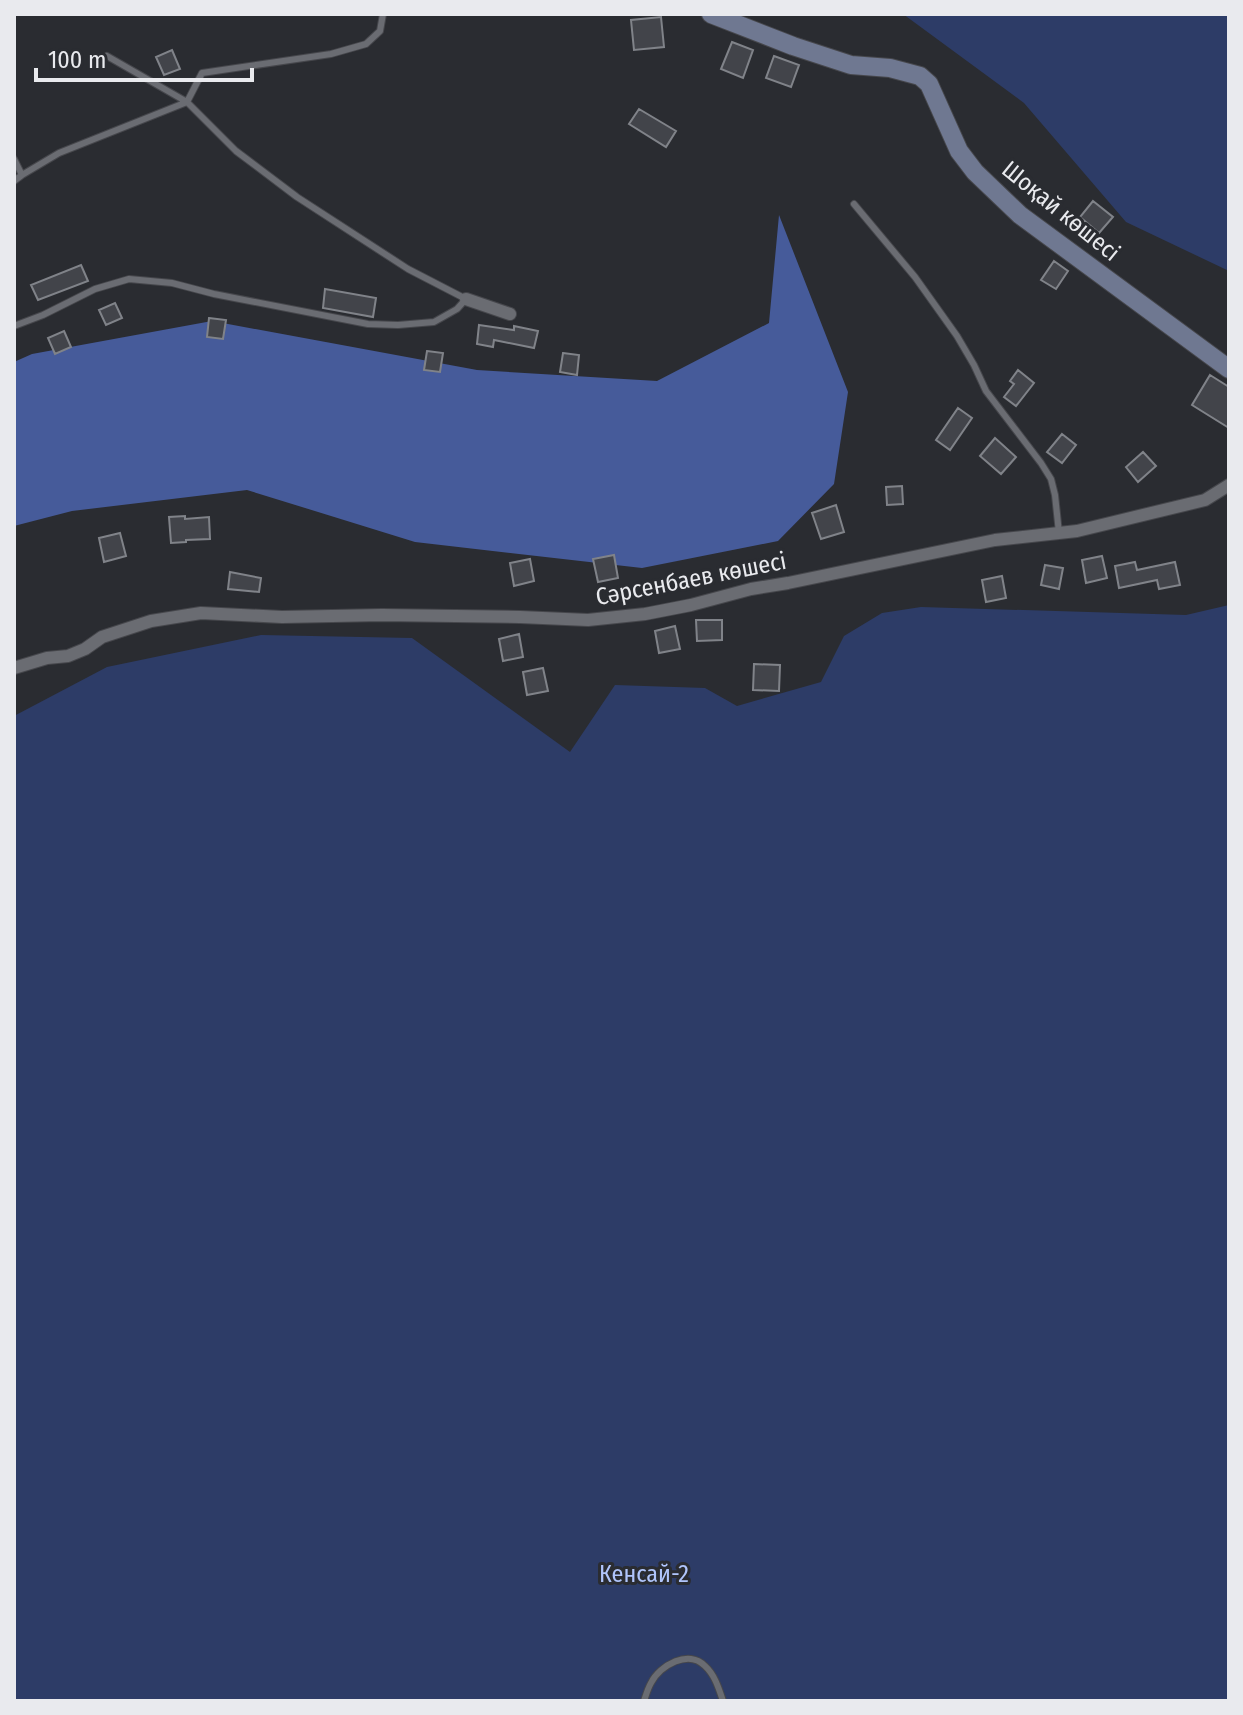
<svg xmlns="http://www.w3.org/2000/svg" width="1243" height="1715" viewBox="0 0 1243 1715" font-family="'Fira Sans Condensed',sans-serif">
	<rect width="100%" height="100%" fill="#2a2c31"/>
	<path fill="#2d3c67" d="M903,14H1229V271L1126,222L1024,103Z
		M1229,605V1701H14V716L107,667L261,635L412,638L570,752L615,685L705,688L737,706L821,682L844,636L882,613L921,607L1186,615Z"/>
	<path fill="#465b9a" d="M779,215L848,392L834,484L778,541L642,568L415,542L247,490L72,511L14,526V362L32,354L212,321L477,370L657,381L769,323Z"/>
	<path fill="#42444a" stroke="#808389" stroke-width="2" d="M661,17L664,47L634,50L631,20Z
		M732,42L753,50L743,78L721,69Z
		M172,50L180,69L164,75L156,57Z
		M774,56L799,65L791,87L766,78Z
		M639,109L676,131L666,147L629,124Z
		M1093,201L1113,217L1099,233L1080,217Z
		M1054,261L1068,271L1056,289L1041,280Z
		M81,265L88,281L38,300L31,285Z
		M325,289L376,298L373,317L323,308Z
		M115,303L122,318L106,325L99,310Z
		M209,318L226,320L223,339L207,337Z
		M479,325L514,330V326L538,331L534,348L494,340L493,347L477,344Z
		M64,331L71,347L55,354L48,338Z
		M427,351L443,353L440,372L424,370Z
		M563,353L579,355L577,375L560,372Z
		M1018,370L1034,383L1016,406L1004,397L1014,384L1010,381Z
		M1210,375L1229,387V428L1192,405Z
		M958,408L972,418L950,450L936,440Z
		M1062,434L1076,445L1062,463L1047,452Z
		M995,438L1016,457L1001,474L980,456Z
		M1143,452L1156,466L1138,482L1126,467Z
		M902,486L903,504L887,505L886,487Z
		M836,505L844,532L821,539L812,513Z
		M185,516V519L209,517L210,539L186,540V542L171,543L169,517Z
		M120,533L126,556L104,562L99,538Z
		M614,555L618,578L598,582L593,559Z
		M1102,556L1107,578L1086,583L1082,560Z
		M530,559L534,581L514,586L510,563Z
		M1135,562L1137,570L1175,562L1180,585L1159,589L1157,580L1119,588L1115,566Z
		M1045,565L1063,568L1059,589L1041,585Z
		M230,572L261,578L259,592L228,589Z
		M1002,576L1006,598L986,602L982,580Z
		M696,620H722V640L697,641Z
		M675,626L680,649L659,653L655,631Z
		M519,634L523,657L503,661L499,639Z
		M754,664L780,665L779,691L753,690Z
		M543,668L548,691L527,695L523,672Z"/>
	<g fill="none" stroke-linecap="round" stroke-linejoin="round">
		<g stroke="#46474c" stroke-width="8">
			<path id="lane" d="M107,56L187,102
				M14,159L22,175
				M14,181L22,175L59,153L187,102
				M854,204L915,277L957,336L974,365L986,391L1041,463L1051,479L1055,495L1059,533
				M14,326L43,315L95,289L129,279L172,283L214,294L368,324L398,325L434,322L457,309L466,299L408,269L297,197L236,151L187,102L202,73L331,54L366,44L380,31L383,14
				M644,1701C646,1695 648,1688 651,1683C660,1665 689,1649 705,1666C715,1675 719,1689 723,1701"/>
		</g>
		<g stroke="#46474c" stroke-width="14">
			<path id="street" d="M466,299L510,314
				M14,668L47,658L68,656L85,649L102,637L151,621L201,613L282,617L382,615L520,617L588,620L645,614L691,605L751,589L788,583L995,540L1077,531L1205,500L1229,485"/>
		</g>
		<g stroke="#46474c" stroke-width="20">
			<path id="secondary" d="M711,14L793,46L851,65L890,68L920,76L929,84L959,151L975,172L1020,215L1229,369"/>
		</g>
		<use href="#lane" stroke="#6a6c72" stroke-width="6"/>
		<use href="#street" stroke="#6a6c72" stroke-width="12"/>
		<use href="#secondary" stroke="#6f7891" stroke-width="18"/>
	</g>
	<g text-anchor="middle" stroke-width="6" stroke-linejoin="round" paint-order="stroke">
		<g font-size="24" fill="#e9eaee" stroke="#2a2c31">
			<text transform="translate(1061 211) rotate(39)" y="8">Шоқай көшесі</text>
			<text transform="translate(691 579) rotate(-11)" y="8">Сәрсенбаев көшесі</text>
		</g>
		<g font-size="24" fill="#b0c5fb" stroke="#2a2c31">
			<text x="644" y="1582">Кенсай-2</text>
		</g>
	</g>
	<rect width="1243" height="1715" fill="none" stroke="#e9eaee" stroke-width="32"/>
	<path d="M36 68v12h216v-12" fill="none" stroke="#e9eaee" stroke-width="4"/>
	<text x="48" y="68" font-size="24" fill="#e9eaee" stroke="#2a2c31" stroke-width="6" paint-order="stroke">100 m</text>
</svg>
